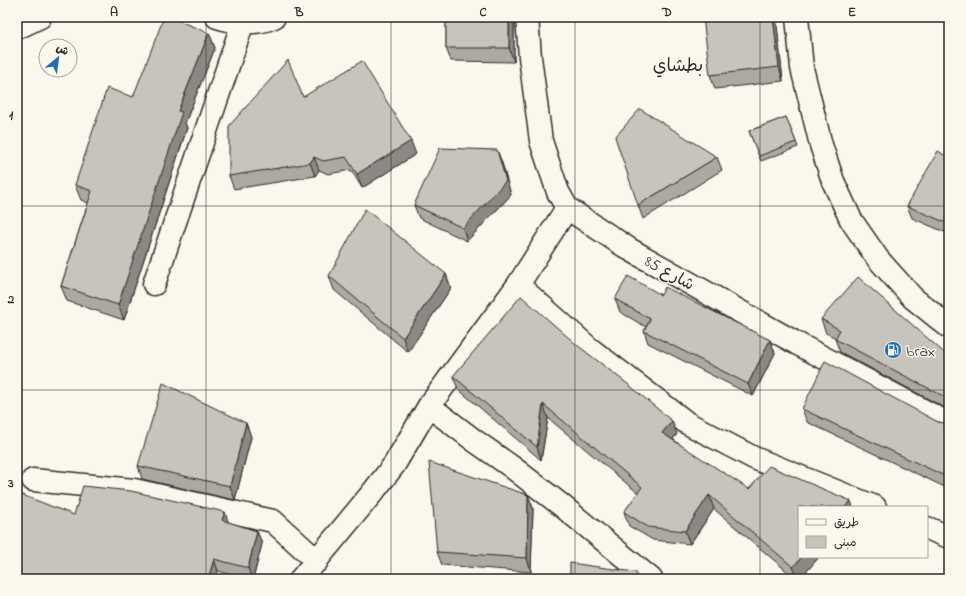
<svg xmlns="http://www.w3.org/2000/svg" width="966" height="596" viewBox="0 0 966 596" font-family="'Indie Flower','Playpen Sans Arabic',sans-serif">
	<rect width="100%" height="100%" fill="#fbf7ec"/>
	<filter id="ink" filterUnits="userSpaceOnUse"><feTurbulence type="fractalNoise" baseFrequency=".025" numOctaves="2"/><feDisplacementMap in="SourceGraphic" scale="8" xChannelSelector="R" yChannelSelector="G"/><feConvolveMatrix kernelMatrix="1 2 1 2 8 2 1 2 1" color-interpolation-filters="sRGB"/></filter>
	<g filter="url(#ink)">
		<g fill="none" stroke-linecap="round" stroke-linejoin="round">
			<g stroke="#2b2b2b" stroke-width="25">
				<path id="street" d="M217,17C234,23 257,25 274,17
					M527,17L530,57L541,141L558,192L567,208L629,249L796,343L949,424
					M17,28L40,17
					M154,284L243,22
					M518,285L590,349L687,423L754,458L875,507
					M429,406L475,441L512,467L561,505L651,579
					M33,480L134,490L273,521L317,561
					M927,528L949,537
					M301,579L373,492L394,465L429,406L518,285L567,208"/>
			</g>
			<g stroke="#2b2b2b" stroke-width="25">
				<path id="secondary" d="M797,17L802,68L821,145L833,181L851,220L878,259L913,298L949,327"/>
			</g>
			<use href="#street" stroke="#fbf7ec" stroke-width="22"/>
			<use href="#secondary" stroke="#fbf7ec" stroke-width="22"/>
		</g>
		<path fill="#aba9a2" stroke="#2b2b2b" d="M446,17H514V62L451,61L446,48Z
			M776,17L783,81L715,89L710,75Z
			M209,33L215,48L185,123L187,128L124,320L67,301L61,286L88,203L81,200L75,185L133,97Z
			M303,97L416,154L362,188L351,170L328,174L319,170L315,176L234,189L229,176Z
			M786,117L798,147L761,161L749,131Z
			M497,150L502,163L511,195L467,241L419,218L414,205Z
			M717,157L722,170L643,219L638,205Z
			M949,158V234L912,218L907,206Z
			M446,274L451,288L408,352L334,290L329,276Z
			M661,295L770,340L775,353L753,396L648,343L644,331L646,327L620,312L615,299Z
			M821,319L949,357V410L840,352L835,339L836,338L826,333Z
			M453,376L677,434L673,439L819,557L800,579H796L714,509L690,544L653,540L629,526L624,512L638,493L548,418L541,460L458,389Z
			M802,409L938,422L949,424V489L807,422Z
			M246,423L251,437L235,500L142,479L138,466Z
			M528,495L533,508L531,572L442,565L437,552Z
			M74,515L228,522L257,531L262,544L253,579H247L218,571Z"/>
		<path fill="#8b8984" stroke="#2b2b2b" d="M509,17H514V62L509,48Z
			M773,17H776L783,81L779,67Z
			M209,33L215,48L185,123L187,128L124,320L118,305L178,111Z
			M411,141L416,154L362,188L357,174Z
			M497,150L502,163L511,195L467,241L463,228Z
			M314,157L319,170L315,176L310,163Z
			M446,274L451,288L408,352L403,338Z
			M770,340L775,353L753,396L748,384Z
			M949,391V408L945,397Z
			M543,404L548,418L541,460L537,447Z
			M672,421L677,434L667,446L662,433Z
			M246,423L251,437L235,500L230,486Z
			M528,495L533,508L531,572L527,558Z
			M709,495L714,509L690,544L685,531Z
			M851,501L853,507H845Z
			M225,512L229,524L222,520Z
			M257,531L262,544L253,579H252L248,568Z
			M802,557H819L800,579H798L793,567Z
			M214,559L218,571L216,579H208Z"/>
		<path fill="#c7c4bc" stroke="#2b2b2b" d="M164,17H169L209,33L178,111L182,112L118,305L61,286L92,191L75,185L107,88L133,97Z
			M446,17H509V48H446Z
			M703,17H773L779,67L710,75Z
			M288,60L303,97L362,61L411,141L357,174L346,157L323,161L314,157L310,163L229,176V126Z
			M640,109L717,157L638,205L615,137Z
			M786,117L796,142L759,156L749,131Z
			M440,148L497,150L506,181L463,228L414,205Z
			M938,151L949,158V224L907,206Z
			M365,209L446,274L403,338L329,276Z
			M628,276L661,295L665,287L770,340L748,384L644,331L650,319L615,299Z
			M858,277L949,357V391L945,397L835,339L840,330L821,319Z
			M521,296L577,345L629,385L672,421L662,433L749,489L769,466L851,501L845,507H799V557H802L793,567L709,495L685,531L648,527L624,512L642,487L543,404L537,447L453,376Z
			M825,361L938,422L946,423L949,424V478L802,409Z
			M163,383L246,423L230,486L138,466Z
			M429,462L528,495L527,558L437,552Z
			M83,486L131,491L225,512L222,520L257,531L248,568L214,559L208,579H17V493L74,515Z
			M570,563L635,572L637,574L636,579H570Z"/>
	</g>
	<path fill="none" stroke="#2b2b2b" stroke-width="1" stroke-opacity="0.55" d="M206,17V579M391,17V579M575,17V579M760,17V579M17,206H949M17,390H949"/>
	<defs>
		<g id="fuel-disc" transform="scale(0.9)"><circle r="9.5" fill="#1f6fb2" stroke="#fbf7ec"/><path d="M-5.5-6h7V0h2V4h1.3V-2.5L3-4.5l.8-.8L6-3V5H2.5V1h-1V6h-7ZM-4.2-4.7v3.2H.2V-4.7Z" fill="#fff"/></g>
	</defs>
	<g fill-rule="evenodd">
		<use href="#fuel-disc" x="893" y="350"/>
	</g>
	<g text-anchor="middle" stroke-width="3" stroke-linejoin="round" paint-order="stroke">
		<g font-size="16" fill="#2b2b2b" stroke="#fbf7ec">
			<text transform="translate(670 272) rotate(29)" y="6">شارع 85</text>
		</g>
		<g font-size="16" fill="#2b2b2b" stroke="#fbf7ec" text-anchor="start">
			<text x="906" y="356">brax</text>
		</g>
		<g font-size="18" fill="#2b2b2b" stroke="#fbf7ec">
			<text x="678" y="71">بطشاي</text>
		</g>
	</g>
	<rect width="966" height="596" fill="none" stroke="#fbf7ec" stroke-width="44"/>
	<rect x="798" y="506" width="130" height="52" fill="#fbf7ec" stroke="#a8a59f"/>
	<rect x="806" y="519" width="20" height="6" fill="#fbf7ec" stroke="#a8a59f"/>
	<text x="834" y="526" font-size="12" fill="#2b2b2b">طريق</text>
	<rect x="806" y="536" width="20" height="12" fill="#c7c4bc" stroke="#a8a59f"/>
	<text x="834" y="546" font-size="12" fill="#2b2b2b">مبنى</text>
	<g transform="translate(58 58) rotate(29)"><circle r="19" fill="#fbf7ec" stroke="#a8a59f"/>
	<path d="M0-3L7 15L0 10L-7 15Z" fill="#1f6fb2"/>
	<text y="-6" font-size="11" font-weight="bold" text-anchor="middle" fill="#2b2b2b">ش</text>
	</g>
	<rect x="22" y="22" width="922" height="552" fill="none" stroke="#2b2b2b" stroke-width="1.5"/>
	<g font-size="13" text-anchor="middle" font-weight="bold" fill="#2b2b2b">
		<text x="114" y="16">A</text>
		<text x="299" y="16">B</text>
		<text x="483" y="16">C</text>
		<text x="667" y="16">D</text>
		<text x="852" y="16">E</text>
		<text x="11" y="119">1</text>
		<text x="11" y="303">2</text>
		<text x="11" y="487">3</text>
	</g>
</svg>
